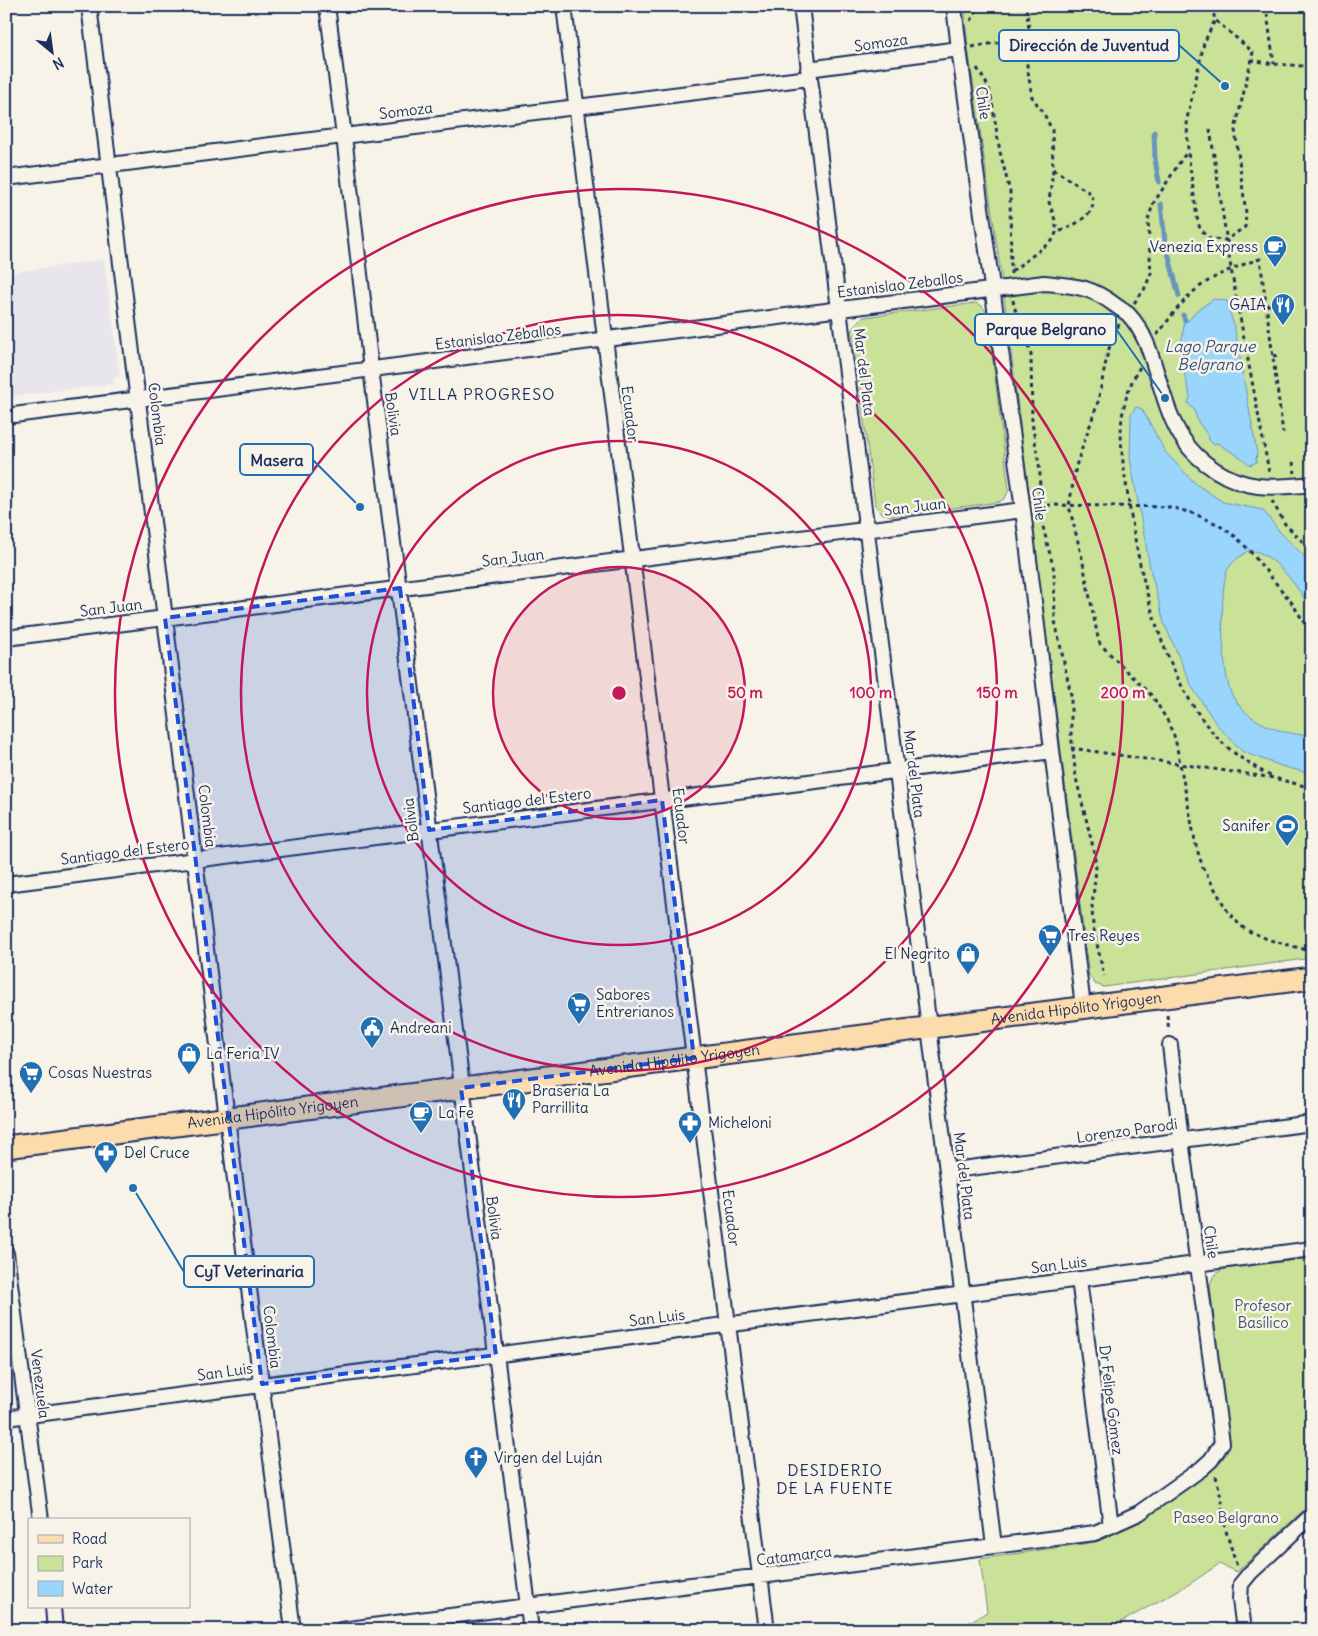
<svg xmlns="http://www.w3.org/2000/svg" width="1318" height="1636" viewBox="0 0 1318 1636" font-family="Delius,sans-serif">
	<rect width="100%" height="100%" fill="#f7f3e8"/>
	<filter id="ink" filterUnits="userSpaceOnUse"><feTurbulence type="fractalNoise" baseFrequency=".02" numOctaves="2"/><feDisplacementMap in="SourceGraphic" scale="10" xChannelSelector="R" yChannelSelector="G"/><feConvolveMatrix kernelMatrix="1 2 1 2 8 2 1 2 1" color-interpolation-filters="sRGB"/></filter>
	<g filter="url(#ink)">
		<path fill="#e8e5ec" d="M104,260L120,376L113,377L114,384L6,397V273Z"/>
		<path fill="#cae297" stroke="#72887a" d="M966,6H1312V958L1104,987L1095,984L1089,976L1003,288L968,48L965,21Z
			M976,303L982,306L987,313L1009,490L1005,498L999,502L891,516L881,513L875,504L852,332L856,323L864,317Z
			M1312,1258V1481L1309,1484L1312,1502L1237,1572L1219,1564L1191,1583L1107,1630H956L987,1612L980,1559L1095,1542L1140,1521L1195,1483L1227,1454L1229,1442L1210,1287C1211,1277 1216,1272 1225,1269Z"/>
		<path fill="#9ad5fb" stroke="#6793bc" d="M1214,299L1227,301L1235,330L1257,453L1256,459L1257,462L1250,465L1247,463L1243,459L1217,443L1213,444L1209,440L1208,435L1198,422L1194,410L1188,403L1190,397C1187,381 1181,366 1181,349C1181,341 1185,328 1183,321L1186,320L1188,321L1197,310Z
			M1136,407L1142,409L1166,453L1196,484L1223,502L1263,510L1280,532L1312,564V610C1299,590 1275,552 1249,550C1241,556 1231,562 1227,571C1219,592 1222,673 1231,693C1244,721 1283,736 1312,735V774L1281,766L1243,752L1217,725L1192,687L1164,623L1150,568L1130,459L1131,414Z"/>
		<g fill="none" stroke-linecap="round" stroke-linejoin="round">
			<path stroke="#6793bc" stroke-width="5" d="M1154,132L1155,159L1159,182
				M1161,204L1165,241L1179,296
				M1183,315L1185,320"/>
			<g stroke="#1b2f5e" stroke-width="18">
				<path id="minor" d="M89,6L227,1118L293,1630
					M327,6L344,136L371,369L531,1630
					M564,6L694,1058L767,1630
					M801,6L994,1546
					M954,6L959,49L1023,510L1083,1007
					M808,69L959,49
					M6,178L809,78
					M6,416L1044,283C1075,286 1090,286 1115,305C1119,308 1124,311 1128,314C1148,335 1153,363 1162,390C1167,407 1173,425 1183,439C1198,463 1230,483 1258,486C1276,488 1294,486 1312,484
					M6,638L1023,510
					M6,884L1052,751
					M947,1171L1312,1123
					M6,1253L41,1520
					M1079,1279L1111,1526
					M6,1418L1312,1249
					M53,1607L55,1630
					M341,1630L1095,1533L1139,1513L1201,1469L1211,1460L1222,1443L1181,1140L1170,1045
					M1244,1630L1240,1599L1241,1584L1250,1573L1312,1515"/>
			</g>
			<g stroke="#1b2f5e" stroke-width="25">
				<g id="primary">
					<path id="s1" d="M6,1147L1312,978"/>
				</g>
			</g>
			<path stroke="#1b2f5e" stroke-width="3" stroke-dasharray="4 4" stroke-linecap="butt" d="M1212,6L1215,20L1204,43L1187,119L1188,152L1197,218L1200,229L1210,239L1226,240L1245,227L1246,213L1235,130L1253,52L1215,20
				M1266,6L1274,64
				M971,21L978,6
				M972,47L1030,37
				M1251,60L1274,64L1304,66
				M977,68L988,86L991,96L1000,152L1010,192L1011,274
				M1210,129L1231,269L1269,472
				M1053,169L1090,193C1103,213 1071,227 1056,233
				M1012,271L1052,241L1056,233V223L1049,202L1053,169L1052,130L1043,112L1032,97L1027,65L1030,37L1026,6
				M1013,300L1014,306L1031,354L1032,422L1040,472L1039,505
				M1134,303L1144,290L1151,274L1148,220L1153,204L1183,157L1188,153
				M1266,305H1271
				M1119,324L1108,351L1098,402L1076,466L1069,506L1082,558L1098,638L1100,644L1153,697L1167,720L1175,738L1196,846L1203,868L1228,912L1238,923L1246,930L1270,940L1307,950
				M1157,335C1167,322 1176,309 1187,298C1206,278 1234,267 1260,259L1283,433
				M1273,356L1278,355
				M1140,367C1130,383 1125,398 1122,417C1119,443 1124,470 1128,496C1139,573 1159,664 1208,727C1226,750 1249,764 1274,778
				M1293,462L1295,473
				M1272,501L1285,524L1312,551
				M1039,506L1049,505L1171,507L1195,514L1217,524L1236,537L1249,550L1292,603L1312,635
				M1041,519L1054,570L1055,621L1071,695V733L1076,778L1094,851L1096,869L1092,907L1093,926L1104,976
				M1071,748L1274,778L1312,788
				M1167,1015L1169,1031
				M1216,1476L1222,1502V1513L1226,1531L1237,1567"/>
			<use href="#minor" stroke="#f7f3e8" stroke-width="14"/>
			<use href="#primary" stroke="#fcdcac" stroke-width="21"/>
		</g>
	</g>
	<path fill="#1d4ed8" fill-opacity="0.2" stroke="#1d4ed8" stroke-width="4" stroke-dasharray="10 6" stroke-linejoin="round" d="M400,588L429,830L662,800L694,1058L461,1088L496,1355L262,1384L165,618Z"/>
	<circle cx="619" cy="693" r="126" fill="#c2185b" fill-opacity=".12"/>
	<g fill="none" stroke="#c2185b" stroke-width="2.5">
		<circle cx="619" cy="693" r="126"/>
		<circle cx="619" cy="693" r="252"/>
		<circle cx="619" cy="693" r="378"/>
		<circle cx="619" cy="693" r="504"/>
	</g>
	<defs>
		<g id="cafe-pin" transform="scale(1.25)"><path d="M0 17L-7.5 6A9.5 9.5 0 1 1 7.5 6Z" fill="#1f6fb2" stroke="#f7f3e8"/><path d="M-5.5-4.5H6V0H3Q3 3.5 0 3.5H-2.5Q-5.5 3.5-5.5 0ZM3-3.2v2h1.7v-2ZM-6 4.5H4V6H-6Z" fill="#fff"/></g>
		<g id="restaurant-pin" transform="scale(1.25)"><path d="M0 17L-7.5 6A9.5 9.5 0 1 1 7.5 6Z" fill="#1f6fb2" stroke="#f7f3e8"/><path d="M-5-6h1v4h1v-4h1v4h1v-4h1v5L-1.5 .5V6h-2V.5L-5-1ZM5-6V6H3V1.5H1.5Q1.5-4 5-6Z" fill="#fff"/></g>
		<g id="stadium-pin" transform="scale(1.25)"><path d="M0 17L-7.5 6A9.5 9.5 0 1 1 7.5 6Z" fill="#1f6fb2" stroke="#f7f3e8"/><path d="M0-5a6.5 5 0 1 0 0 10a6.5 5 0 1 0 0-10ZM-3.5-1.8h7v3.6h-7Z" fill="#fff"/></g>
		<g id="supermarket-pin" transform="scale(1.25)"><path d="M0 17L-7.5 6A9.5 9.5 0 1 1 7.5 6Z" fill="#1f6fb2" stroke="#f7f3e8"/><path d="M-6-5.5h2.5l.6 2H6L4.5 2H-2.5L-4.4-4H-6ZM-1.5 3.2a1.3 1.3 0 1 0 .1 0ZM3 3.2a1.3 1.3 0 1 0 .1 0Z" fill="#fff"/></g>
		<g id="shop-pin" transform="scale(1.25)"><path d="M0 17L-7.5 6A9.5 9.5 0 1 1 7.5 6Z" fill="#1f6fb2" stroke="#f7f3e8"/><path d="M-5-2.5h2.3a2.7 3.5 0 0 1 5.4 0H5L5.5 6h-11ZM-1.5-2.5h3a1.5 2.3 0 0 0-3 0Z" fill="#fff"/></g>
		<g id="civic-pin" transform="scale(1.25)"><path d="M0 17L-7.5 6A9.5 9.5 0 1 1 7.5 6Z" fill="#1f6fb2" stroke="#f7f3e8"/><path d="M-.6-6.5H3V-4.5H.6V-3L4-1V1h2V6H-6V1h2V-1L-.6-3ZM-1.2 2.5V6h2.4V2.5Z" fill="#fff"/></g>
		<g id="pharmacy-pin" transform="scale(1.25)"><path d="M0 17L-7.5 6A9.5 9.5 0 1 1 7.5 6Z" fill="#1f6fb2" stroke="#f7f3e8"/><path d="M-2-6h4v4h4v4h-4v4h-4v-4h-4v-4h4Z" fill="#fff"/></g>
		<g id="church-pin" transform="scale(1.25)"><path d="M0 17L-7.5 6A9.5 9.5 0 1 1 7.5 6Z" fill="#1f6fb2" stroke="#f7f3e8"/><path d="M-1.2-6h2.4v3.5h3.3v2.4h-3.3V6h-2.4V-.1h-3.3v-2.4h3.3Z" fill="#fff"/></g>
	</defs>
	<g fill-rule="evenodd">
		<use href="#cafe-pin" x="1275" y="247"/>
		<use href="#restaurant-pin" x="1283" y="305"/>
		<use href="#stadium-pin" x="1287" y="826"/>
		<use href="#supermarket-pin" x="1050" y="936"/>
		<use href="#shop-pin" x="968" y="954"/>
		<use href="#supermarket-pin" x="579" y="1004"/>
		<use href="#civic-pin" x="372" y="1028"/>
		<use href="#shop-pin" x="189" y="1054"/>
		<use href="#supermarket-pin" x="31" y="1073"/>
		<use href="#restaurant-pin" x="514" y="1100"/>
		<use href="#cafe-pin" x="421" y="1113"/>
		<use href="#pharmacy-pin" x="690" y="1123"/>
		<use href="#pharmacy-pin" x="106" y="1153"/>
		<use href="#church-pin" x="476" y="1458"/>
	</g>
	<g text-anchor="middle" stroke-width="5" stroke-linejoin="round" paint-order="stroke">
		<g font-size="15" fill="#1b2f5e" stroke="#f7f3e8">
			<text transform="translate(881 43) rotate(-8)" y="5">Somoza</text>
			<text transform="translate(983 103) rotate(82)" y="5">Chile</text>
			<text transform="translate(406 111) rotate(-7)" y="5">Somoza</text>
			<text transform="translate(900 285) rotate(-7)" y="5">Estanislao Zeballos</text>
			<text transform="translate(498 337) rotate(-7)" y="5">Estanislao Zeballos</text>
			<text transform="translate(864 372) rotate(83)" y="5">Mar del Plata</text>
			<text transform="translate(157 414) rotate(83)" y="5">Colombia</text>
			<text transform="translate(393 414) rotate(82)" y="5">Bolivia</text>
			<text transform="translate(630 414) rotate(83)" y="5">Ecuador</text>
			<text transform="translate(1039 504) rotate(83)" y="5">Chile</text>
			<text transform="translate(915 507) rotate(-7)" y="5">San Juan</text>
			<text transform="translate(513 558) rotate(-7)" y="5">San Juan</text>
			<text transform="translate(111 608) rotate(-7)" y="5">San Juan</text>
			<text transform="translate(914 774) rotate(83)" y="5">Mar del Plata</text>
			<text transform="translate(527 801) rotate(-7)" y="5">Santiago del Estero</text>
			<text transform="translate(207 816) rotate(83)" y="5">Colombia</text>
			<text transform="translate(681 816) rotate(83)" y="5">Ecuador</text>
			<text transform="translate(411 820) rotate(-97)" y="5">Bolivia</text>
			<text transform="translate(125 852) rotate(-7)" y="5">Santiago del Estero</text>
			<text dy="5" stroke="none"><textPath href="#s1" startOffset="1079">Avenida Hipólito Yrigoyen</textPath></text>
			<text dy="5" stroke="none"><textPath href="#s1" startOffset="674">Avenida Hipólito Yrigoyen</textPath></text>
			<text dy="5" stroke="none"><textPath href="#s1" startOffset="269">Avenida Hipólito Yrigoyen</textPath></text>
			<text transform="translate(1127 1131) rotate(-8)" y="5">Lorenzo Parodi</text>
			<text transform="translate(964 1176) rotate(83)" y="5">Mar del Plata</text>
			<text transform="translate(494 1218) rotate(83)" y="5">Bolivia</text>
			<text transform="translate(731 1218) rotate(83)" y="5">Ecuador</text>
			<text transform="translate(1211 1242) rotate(82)" y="5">Chile</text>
			<text transform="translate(1059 1265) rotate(-7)" y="5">San Luis</text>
			<text transform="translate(657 1318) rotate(-7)" y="5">San Luis</text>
			<text transform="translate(272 1337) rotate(83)" y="5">Colombia</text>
			<text transform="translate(225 1372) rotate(-8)" y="5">San Luis</text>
			<text transform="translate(40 1384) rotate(83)" y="5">Venezuela</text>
			<text transform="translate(1111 1400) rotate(83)" y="5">Dr Felipe Gómez</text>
			<text transform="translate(794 1556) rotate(-7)" y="5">Catamarca</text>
		</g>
		<g font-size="15" fill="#1b2f5e" stroke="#f7f3e8" text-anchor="start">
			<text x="1258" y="252" text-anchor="end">Venezia Express</text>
			<text x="1266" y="310" text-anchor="end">GAIA</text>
			<text x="1270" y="831" text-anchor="end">Sanifer</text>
			<text x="1068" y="941">Tres Reyes</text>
			<text x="950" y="959" text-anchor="end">El Negrito</text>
			<text x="596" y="1000">Sabores<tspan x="596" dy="17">Entrerianos</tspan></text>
			<text x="390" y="1033">Andreani</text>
			<text x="206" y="1059">La Feria IV</text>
			<text x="48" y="1078">Cosas Nuestras</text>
			<text x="532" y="1096">Braseria La<tspan x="532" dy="17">Parrillita</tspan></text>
			<text x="438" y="1118">La Fe</text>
			<text x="708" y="1128">Micheloni</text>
			<text x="124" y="1158">Del Cruce</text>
			<text x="494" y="1463">Virgen del Luján</text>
		</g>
		<g font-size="15" fill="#3e5369" stroke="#f7f3e8">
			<text x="1263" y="1311">Profesor<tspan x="1263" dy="17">Basílico</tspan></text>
			<text x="1226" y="1523">Paseo Belgrano</text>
		</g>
		<g font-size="16" font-style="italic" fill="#34507d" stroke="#f7f3e8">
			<text x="1210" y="352">Lago Parque<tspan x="1210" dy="18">Belgrano</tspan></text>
		</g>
		<g font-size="16" letter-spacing="1" fill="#1b2f5e" stroke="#f7f3e8">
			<text x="482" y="400">VILLA PROGRESO</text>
			<text x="835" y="1476">DESIDERIO<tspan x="835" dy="18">DE LA FUENTE</tspan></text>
		</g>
	</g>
	<circle cx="619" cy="693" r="8" fill="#c2185b" stroke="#f7f3e8" stroke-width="2.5"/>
	<g font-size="15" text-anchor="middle" font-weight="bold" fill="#c2185b" stroke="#f7f3e8" stroke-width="5" stroke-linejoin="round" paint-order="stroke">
		<text x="745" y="698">50 m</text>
		<text x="871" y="698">100 m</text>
		<text x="997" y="698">150 m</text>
		<text x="1123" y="698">200 m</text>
	</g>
	<path fill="none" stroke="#1f6fb2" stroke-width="2" d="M1225 86L1179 45M1165 398L1116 329M360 507L313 460M133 1188L184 1272"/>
	<g fill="#1f6fb2" stroke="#f7f3e8" stroke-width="2">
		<circle cx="1225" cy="86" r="5"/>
		<circle cx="1165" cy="398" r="5"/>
		<circle cx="360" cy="507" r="5"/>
		<circle cx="133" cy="1188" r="5"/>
	</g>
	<g fill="#f7f3e8" stroke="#1f6fb2" stroke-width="2">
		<rect x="999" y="30" width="180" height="31" rx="5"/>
		<rect x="975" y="314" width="141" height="31" rx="5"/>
		<rect x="240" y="444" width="73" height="31" rx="5"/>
		<rect x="184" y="1256" width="130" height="31" rx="5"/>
	</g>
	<g font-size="16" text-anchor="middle" font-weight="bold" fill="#1b2f5e">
		<text x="1089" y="51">Dirección de Juventud</text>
		<text x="1046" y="335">Parque Belgrano</text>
		<text x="277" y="466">Masera</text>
		<text x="249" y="1277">CyT Veterinaria</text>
	</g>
	<rect width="1318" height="1636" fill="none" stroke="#f7f3e8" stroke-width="25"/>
	<rect x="12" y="12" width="1293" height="1611" fill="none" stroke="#1b2f5e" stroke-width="2" filter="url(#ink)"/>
	<rect x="28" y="1518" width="162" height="90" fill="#f7f3e8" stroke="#9fa5b1"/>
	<rect x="38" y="1535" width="25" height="8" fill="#fcdcac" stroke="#9fa5b1"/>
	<text x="72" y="1544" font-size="15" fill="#1b2f5e">Road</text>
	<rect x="38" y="1556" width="25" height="15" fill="#cae297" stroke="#9fa5b1"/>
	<text x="72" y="1568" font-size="15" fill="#1b2f5e">Park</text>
	<rect x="38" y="1581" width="25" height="15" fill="#9ad5fb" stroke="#9fa5b1"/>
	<text x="72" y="1594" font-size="15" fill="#1b2f5e">Water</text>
	<g transform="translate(52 52) rotate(151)" stroke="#f7f3e8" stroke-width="4" paint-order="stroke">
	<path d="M0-4L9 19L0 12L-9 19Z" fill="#1b2f5e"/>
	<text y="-8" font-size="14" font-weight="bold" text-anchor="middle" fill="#1b2f5e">N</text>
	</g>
</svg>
